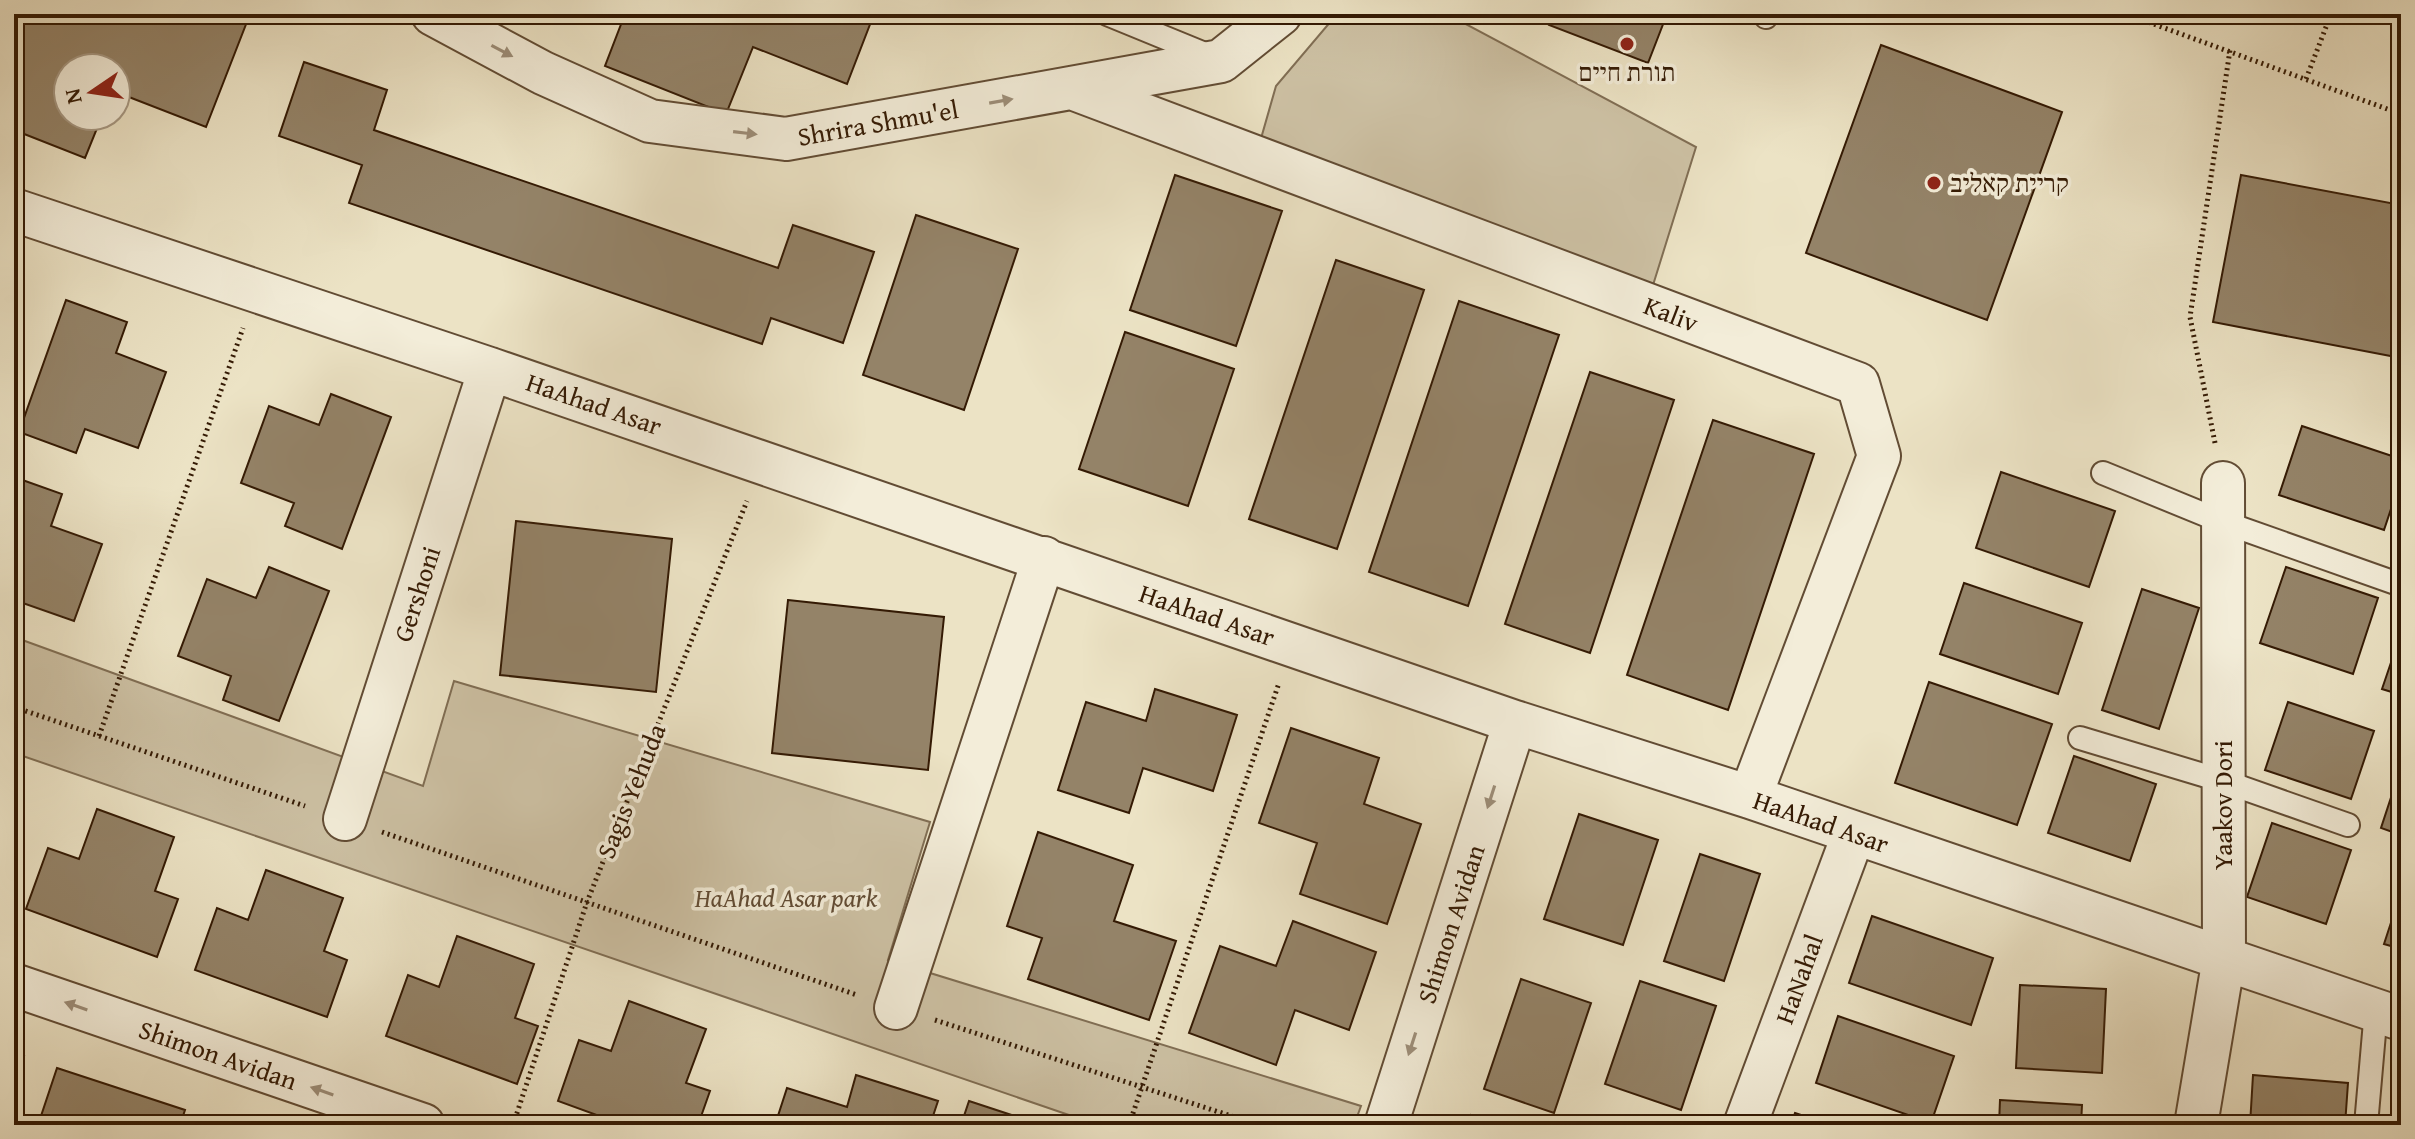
<svg xmlns="http://www.w3.org/2000/svg" width="2415" height="1139" viewBox="0 0 2415 1139" font-family="'Gentium Book Plus','Frank Ruhl Libre',serif">
	<rect width="100%" height="100%" fill="#ece3c5"/>
	<filter id="stains"><feTurbulence type="fractalNoise" baseFrequency=".0025" numOctaves="4"/><feColorMatrix values="0 0 0 0 .2 0 0 0 0 .09 0 0 0 0 .02 0 0 0 .5 -.17"/></filter>
	<radialGradient id="worn" r=".72"><stop offset=".6" stop-color="#630" stop-opacity="0"/><stop offset="1" stop-color="#630" stop-opacity=".3"/></radialGradient>
	<path fill="#cdc1a4" stroke="#806e54" stroke-width="2" d="M1337,14H1447L1696,147L1649,298L1256,156L1276,86Z
		M14,637L423,786L454,681L930,822L888,960L1361,1106L1354,1125H1098L14,753Z"/>
	<path fill="#948368" stroke="#341a04" stroke-width="2" d="M14,14H250L206,127L116,92V68H68V116H102L85,158L14,130Z
		M625,14H874L847,84L753,47L726,114L605,66Z
		M1553,14H1667L1648,63L1549,25Z
		M1881,45L2062,112L1987,320L1806,253Z
		M304,62L387,90L374,130L778,268L793,225L874,252L843,343L771,318L762,344L349,203L362,165L279,136Z
		M1175,175L1282,211L1236,346L1130,310Z
		M2241,175L2401,205V358L2213,322Z
		M916,215L1018,249L964,410L863,375Z
		M1336,260L1424,290L1337,549L1249,519Z
		M66,300L127,322L116,353L166,372L138,448L85,429L76,453L19,432Z
		M1459,301L1559,335L1468,606L1369,572Z
		M1125,332L1234,369L1188,506L1079,469Z
		M1590,372L1674,400L1590,653L1505,624Z
		M331,394L391,417L342,549L285,526L294,503L241,483L269,406L319,425Z
		M1713,420L1814,454L1728,710L1627,675Z
		M2302,426L2401,459V479L2384,530L2279,495Z
		M2001,472L2115,511L2089,587L1976,548Z
		M14,477L62,494L51,526L102,544L74,621L20,602L14,618Z
		M516,521L672,539L656,692L500,675Z
		M269,567L329,591L279,721L223,700L231,676L178,656L207,579L256,598Z
		M2286,567L2378,598L2353,674L2260,643Z
		M1964,583L2082,623L2058,694L1940,654Z
		M2142,589L2199,608L2159,729L2102,710Z
		M788,600L944,617L928,770L772,753Z
		M2401,633V695L2382,689Z
		M1929,682L2052,724L2017,825L1895,783Z
		M1155,689L1237,715L1213,791L1143,768L1129,813L1058,790L1086,702L1146,721Z
		M2288,702L2374,731L2351,799L2265,770Z
		M1291,728L1379,758L1364,804L1421,824L1387,924L1300,894L1317,843L1259,823Z
		M2074,756L2156,784L2130,861L2048,833Z
		M2401,767V835L2381,828Z
		M97,809L174,837L155,891L178,899L157,957L26,909L48,848L79,859Z
		M1579,814L1658,840L1623,945L1544,919Z
		M2272,823L2351,850L2326,924L2247,897Z
		M1038,832L1133,865L1114,921L1176,941L1149,1020L1028,979L1042,938L1007,926Z
		M1700,854L1760,874L1724,981L1664,961Z
		M266,870L343,898L324,951L347,960L327,1017L195,970L217,908L248,920Z
		M2401,892V949L2384,944Z
		M1872,916L1993,958L1971,1025L1849,983Z
		M1293,921L1376,952L1349,1030L1295,1010L1276,1065L1189,1033L1220,946L1276,966Z
		M457,936L534,964L515,1018L538,1026L517,1084L386,1036L408,975L439,987Z
		M1521,979L1591,1003L1554,1113L1484,1089Z
		M1640,981L1716,1006L1681,1110L1605,1084Z
		M2020,985L2106,989L2102,1073L2016,1068Z
		M629,1001L706,1029L686,1083L710,1091L698,1125H624L558,1101L579,1040L611,1051Z
		M1838,1016L1954,1056L1931,1123L1816,1083Z
		M14,1052L24,1056L14,1086Z
		M57,1068L185,1110L180,1125H38Z
		M856,1075L938,1101L930,1125H775L787,1088L847,1107Z
		M2253,1075L2348,1083L2345,1125H2250Z
		M2000,1100L2082,1105L2081,1125H1999Z
		M969,1101L1042,1125H961Z
		M1795,1113L1831,1125H1791Z
		M1471,1115L1500,1125H1468Z"/>
	<g fill="none" stroke-linecap="round" stroke-linejoin="round">
		<g stroke="#624c34" stroke-width="26">
			<path id="lane" d="M1107,14L1212,57
				M1766,17L1767,14
				M2103,473L2223,522L2401,585
				M2080,738L2223,781L2348,825
				M2366,1125L2376,1010"/>
		</g>
		<g stroke="#624c34" stroke-width="46">
			<path id="street" d="M433,14L543,73L650,121L786,139L1221,61L1280,14
				M1072,88L1858,384L1879,456L1750,797
				M14,210L490,369L1515,722L1750,797L2401,1019
				M345,819L490,369
				M14,985L423,1125
				M896,1008L1044,558
				M1386,1125L1515,722
				M1745,1125L1854,833
				M2196,1125L2224,958L2223,483"/>
		</g>
		<path stroke="#341a04" stroke-width="5" stroke-dasharray="2 4" stroke-linecap="butt" d="M2126,14L2401,114
			M2306,79L2331,14
			M2215,443L2190,317L2230,50
			M14,707L305,806
			M99,736L243,328
			M382,832L857,995
			M935,1020L1259,1125
			M513,1125L587,902L747,501
			M1129,1125L1279,683"/>
		<use href="#lane" stroke="#f3edd9" stroke-width="22"/>
		<use href="#street" stroke="#f3edd9" stroke-width="42"/>
	</g>
	<defs><path id="oneway-solid" d="M-6-.8H1V-3.2L6.5 0L1 3.2V.8H-6Z" transform="scale(2)"/></defs>
	<g fill="#9d8e79">
		<use href="#oneway-solid" transform="translate(502 51) rotate(28)"/>
		<use href="#oneway-solid" transform="translate(1001 101) rotate(-10)"/>
		<use href="#oneway-solid" transform="translate(745 133) rotate(7)"/>
		<use href="#oneway-solid" transform="translate(1491 797) rotate(108)"/>
		<use href="#oneway-solid" transform="translate(76 1006) rotate(-161)"/>
		<use href="#oneway-solid" transform="translate(1412 1044) rotate(108)"/>
		<use href="#oneway-solid" transform="translate(322 1091) rotate(-161)"/>
	</g>
	<g fill="#8f2418" stroke="#f3edd9" stroke-width="3">
		<circle cx="1627" cy="44" r="8"/>
		<circle cx="1934" cy="183" r="8"/>
	</g>
	<g text-anchor="middle" stroke-width="7" stroke-linejoin="round" paint-order="stroke">
		<g font-size="26" fill="#341a04" stroke="#f3edd9">
			<text x="1627" y="81">תורת חיים</text>
			<text x="1950" y="192" text-anchor="start">קריית קאליב</text>
		</g>
		<g font-size="26" fill="#341a04" stroke="#f3edd9">
			<text transform="translate(878 123) rotate(-10)" y="9">Shrira Shmu'el</text>
			<text transform="translate(1671 314) rotate(21)" y="9">Kaliv</text>
			<text transform="translate(594 404) rotate(19)" y="9">HaAhad Asar</text>
			<text transform="translate(417 594) rotate(-72)" y="9">Gershoni</text>
			<text transform="translate(1207 615) rotate(19)" y="9">HaAhad Asar</text>
			<text transform="translate(631 791) rotate(-68)" y="9">Sagis Yehuda</text>
			<text transform="translate(2223 805) rotate(-90)" y="9">Yaakov Dori</text>
			<text transform="translate(1821 822) rotate(19)" y="9">HaAhad Asar</text>
			<text transform="translate(1451 924) rotate(-72)" y="9">Shimon Avidan</text>
			<text transform="translate(1799 979) rotate(-70)" y="9">HaNahal</text>
			<text transform="translate(218 1055) rotate(19)" y="9">Shimon Avidan</text>
		</g>
		<g font-size="26" font-style="italic" fill="#624c34" stroke="#f3edd9">
			<text x="786" y="907">HaAhad Asar park</text>
		</g>
	</g>
	<rect width="2415" height="1139" fill="none" stroke="#ece3c5" stroke-width="48"/>
	<rect x="16" y="16" width="2383" height="1107" fill="none" stroke="#341a04" stroke-width="4"/>
	<rect x="24" y="24" width="2367" height="1091" fill="none" stroke="#341a04" stroke-width="2"/>
	<g transform="translate(92 92) rotate(257)"><circle r="38" fill="#f3edd9" stroke="#a79984" stroke-width="2"/>
	<path d="M0-6L14 30L0 20L-14 30Z" fill="#8f2418"/>
	<text y="-12" font-size="22" font-weight="bold" text-anchor="middle" fill="#341a04">N</text>
	</g>
	<rect width="100%" height="100%" filter="url(#stains)"/>
	<rect width="100%" height="100%" fill="url(#worn)"/>
</svg>
